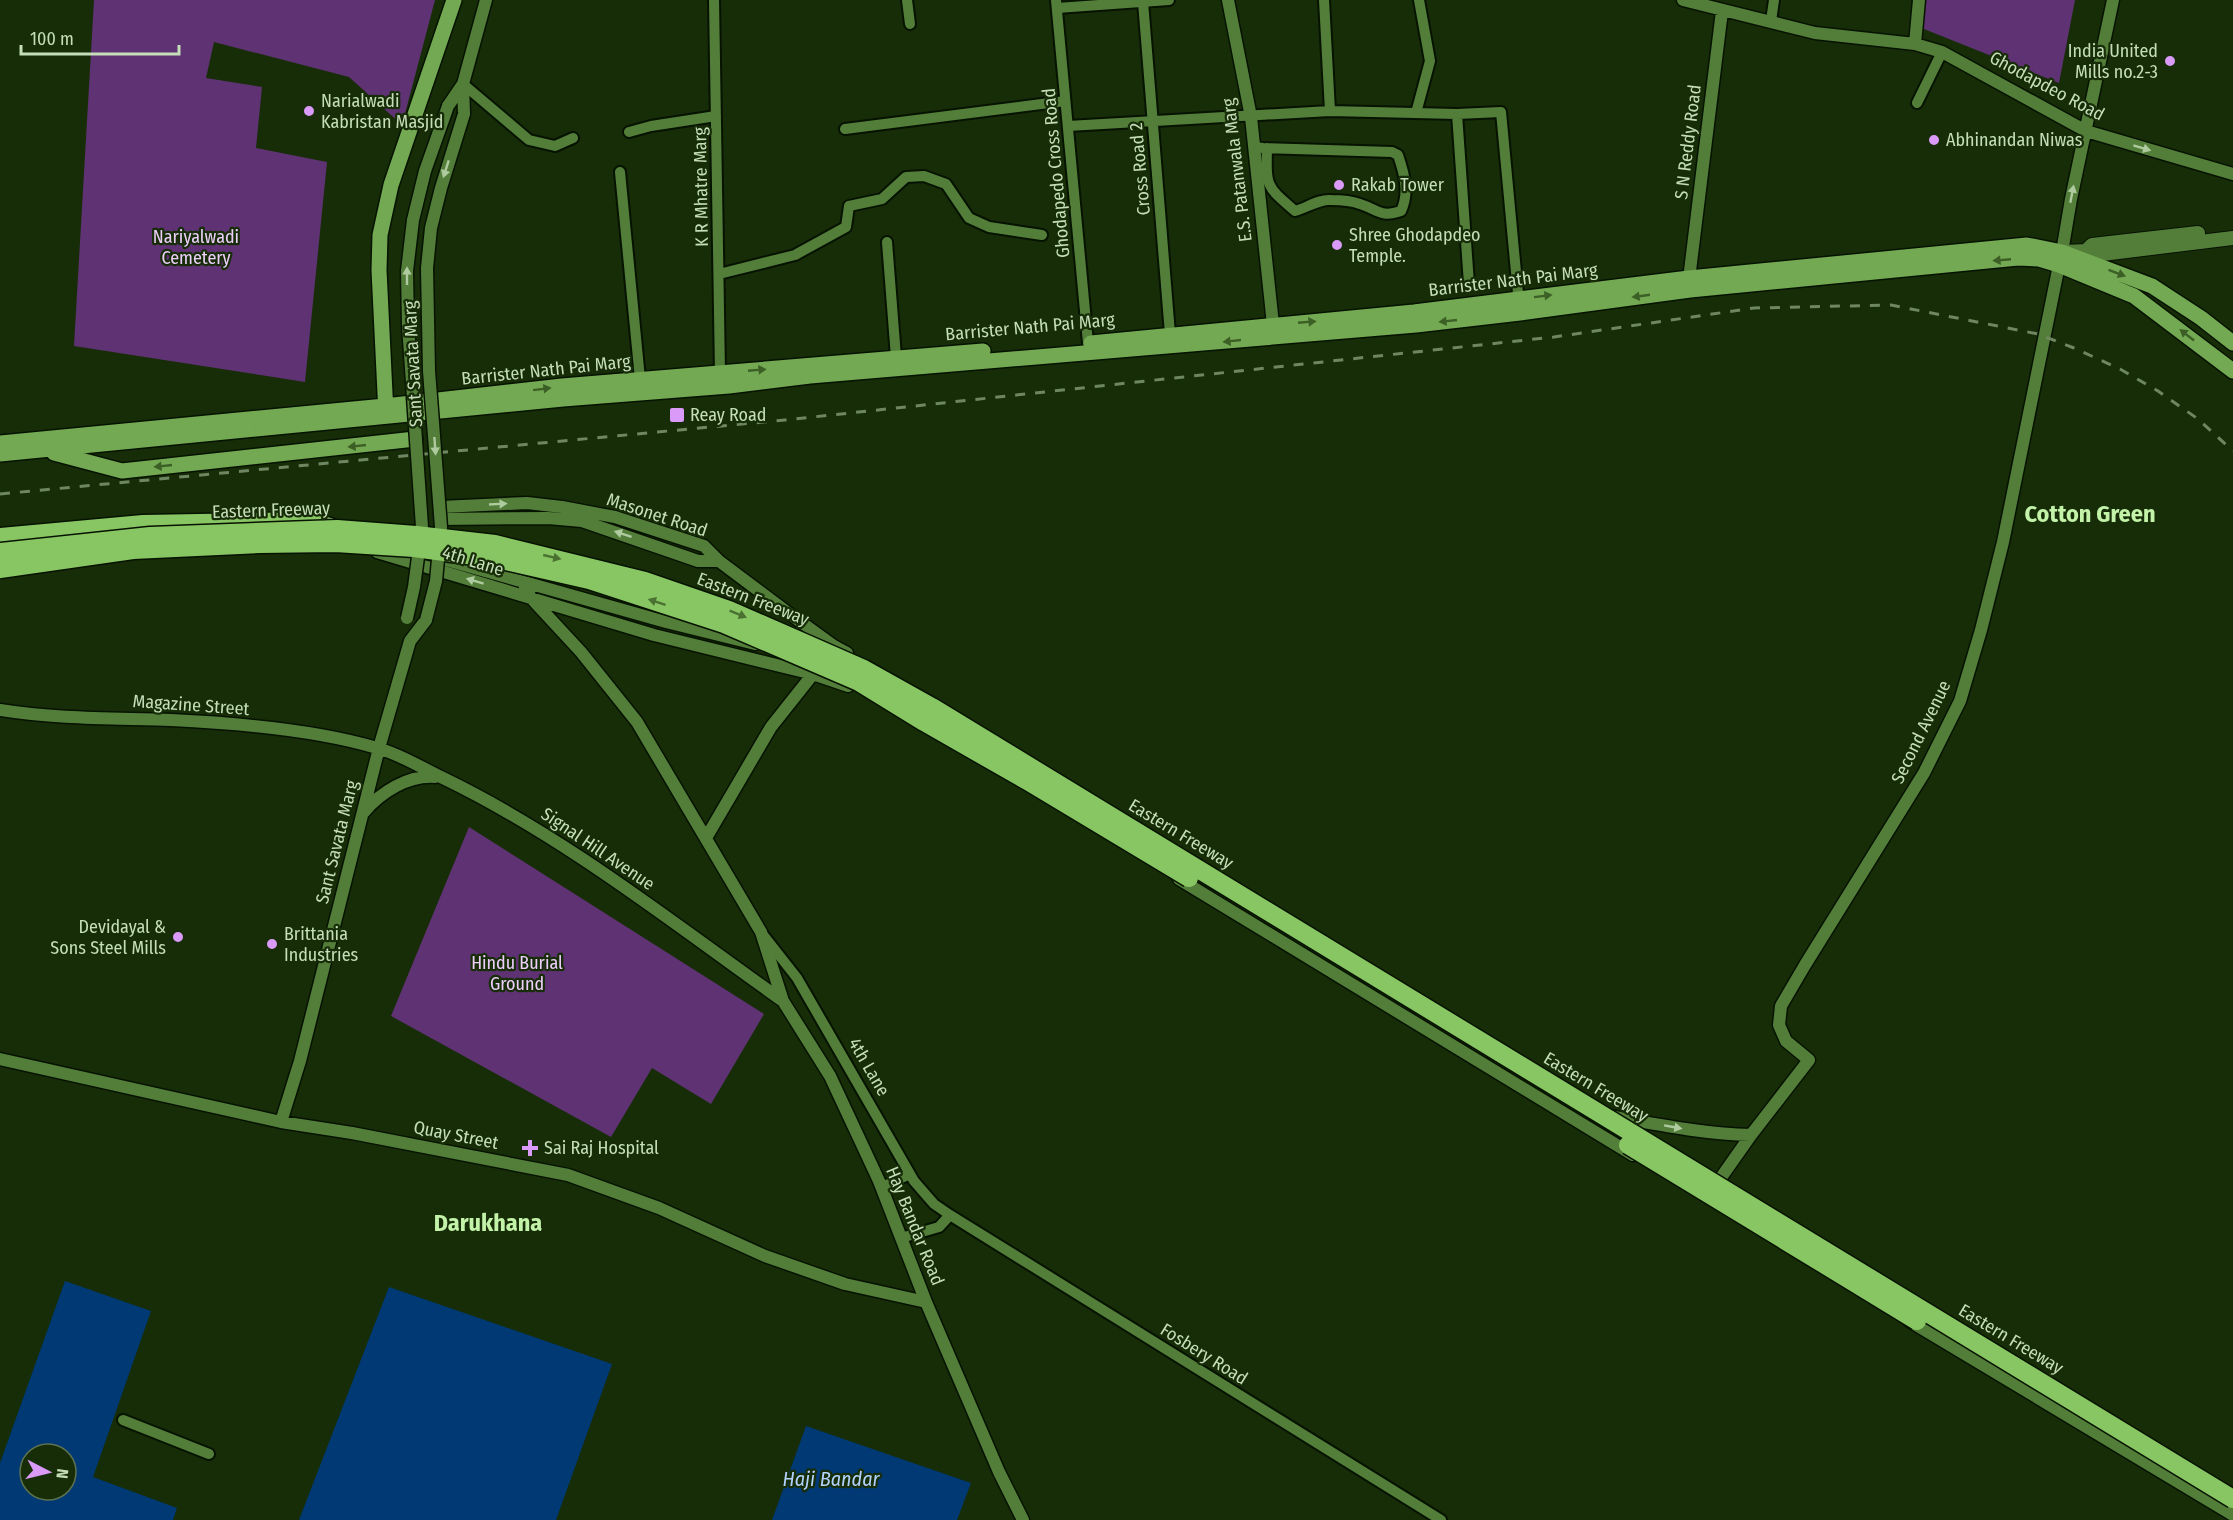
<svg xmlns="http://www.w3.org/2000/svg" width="2233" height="1520" viewBox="0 0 2233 1520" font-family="'Fira Sans Condensed',sans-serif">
	<rect width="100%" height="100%" fill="#172d08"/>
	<path fill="#5f3273" d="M94,0H435L402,125L349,77L214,42L206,78L262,87L256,148L327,162L305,382L74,346Z
		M1920,0H2075L2059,83L1919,27Z
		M469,827L764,1014L711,1104L652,1068L611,1137L391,1016Z"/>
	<path fill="#003973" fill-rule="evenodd" d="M65,1281L151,1311L93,1477L177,1508L173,1520H0V1463ZM30,1454H66V1490H30Z
		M389,1287L612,1364L556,1520H299Z
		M806,1426L971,1483L957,1520H772Z"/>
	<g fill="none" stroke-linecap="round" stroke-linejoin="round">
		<g stroke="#071301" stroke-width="14">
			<path id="minor" d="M714,0L720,373
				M907,0L910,24
				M1056,0L1088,343
				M1324,0L1330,111
				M1143,2L1170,334
				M1057,8L1169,0
				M1771,21L1774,0
				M463,84L529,140L555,146L573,138
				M1917,103L1942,52
				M1416,113L1430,61L1419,0
				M1457,114L1469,284
				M1068,126L1330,111L1457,114L1501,112L1519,304
				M845,129L1065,101
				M629,132L651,126L716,116
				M1254,147L1263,148L1392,152L1398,155C1404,173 1410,192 1401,211C1380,218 1379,210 1360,204C1352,201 1340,200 1331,200C1318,199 1307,208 1295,211C1266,186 1266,187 1267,148
				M620,172L640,379
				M887,242L896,357
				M719,274L795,255L846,227L849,206L882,199L906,177L924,176L946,184L969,218L989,227L1042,235
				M764,936L797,978L914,1181L934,1204L950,1215L1441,1520
				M882,1187L910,1174
				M901,1238L939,1227L950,1215
				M123,1420L209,1454"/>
		</g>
		<g stroke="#071301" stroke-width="15">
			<path id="tertiary" d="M1228,0L1251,117L1274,334
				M1683,0L1815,33L1915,44L1942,52L2086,131L2233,174
				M1915,44L1919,0
				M463,84L464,114
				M448,106L463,84L486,0
				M2062,252L2071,199L2113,0
				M1688,287L1722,11
				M440,507L527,503L562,507L615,517L704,546L719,561L787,612L834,646L847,653
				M441,519L548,518L582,521L698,561H719
				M377,552L654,635L813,674L848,686
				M439,558L666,622L755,644
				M523,582L531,598L581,652L637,722L761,932L783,1001L830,1076L879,1181L926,1302L999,1472L1023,1520
				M0,710C57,719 114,718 171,720C235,723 317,730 377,748C400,754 422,768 443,778C565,837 673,923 783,1001
				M364,812C381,792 408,775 435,777
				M706,838L771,727L817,669
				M1179,879L1633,1155
				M0,1059L281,1122L352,1133L568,1175L659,1208L765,1256L845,1284L926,1302
				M1615,1117C1661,1125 1705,1134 1751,1135
				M281,1122L300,1061L379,748L410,641L426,620
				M1720,1179L1751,1135L1809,1060L1786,1041L1779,1025L1781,1006L1805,965L1924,773L1960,701L1981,630L2003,542L2059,265
				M1908,1320L2233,1515"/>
		</g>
		<g stroke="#071301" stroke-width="16">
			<path id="secondary" d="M2086,251L2092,245L2198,233
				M2064,252L2086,251L2094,255L2233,238"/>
		</g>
		<g stroke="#071301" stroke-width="18">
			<path id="primary" d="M1091,343L1414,312L1689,278L2027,245L2062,252L2152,286L2201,318L2233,343
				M386,414L379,270L380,235L391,185L454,0
				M0,443L385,406L562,386L983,351
				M54,453L122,471L415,439
				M0,454L563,399L729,386L810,376L1416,325L1520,313L1690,290L2018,258L2039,259L2059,265L2134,296L2233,371"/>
		</g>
		<g stroke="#071301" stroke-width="21">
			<path id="motorway" d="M0,537L143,524L306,521L330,527"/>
		</g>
		<use href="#minor" stroke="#537e39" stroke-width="10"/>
		<use href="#tertiary" stroke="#537e39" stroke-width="12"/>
		<use href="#secondary" stroke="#537e39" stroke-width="14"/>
		<use href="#primary" stroke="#73a952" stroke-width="15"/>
		<use href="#motorway" stroke="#88c563" stroke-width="18"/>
		<path stroke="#6f8662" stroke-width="3" stroke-dasharray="10 10" stroke-linecap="butt" d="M0,494L785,420L1554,337L1754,308L1891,305L2038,334L2074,348L2120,369L2158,391L2198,419L2233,451"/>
		<g stroke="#071301" stroke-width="15" stroke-linecap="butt">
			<path id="tertiary-bridge" d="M407,618L414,587L422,527L408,325L407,271L413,220L425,171L448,106
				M426,620L436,581L441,527L429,371L427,268L431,228L441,188L464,114"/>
		</g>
		<g stroke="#071301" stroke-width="21" stroke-linecap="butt">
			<path id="motorway-bridge" d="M0,552L150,536L337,529L416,535L495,544L645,581L729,610L864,669L932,707L2233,1499
				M0,569L133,550L259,544L335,543L414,548L497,559L589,580L724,624L859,682L924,722L1029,782L1189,878
				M1628,1145L1917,1321"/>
		</g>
		<use href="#tertiary-bridge" stroke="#537e39" stroke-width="12"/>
		<use href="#motorway-bridge" stroke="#88c563" stroke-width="18"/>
	</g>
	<defs><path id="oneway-solid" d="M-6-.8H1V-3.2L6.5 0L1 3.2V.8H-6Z" transform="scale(1.5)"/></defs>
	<g fill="#aeca9f">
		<use href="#oneway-solid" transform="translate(2142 148) rotate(17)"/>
		<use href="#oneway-solid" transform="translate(446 169) rotate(108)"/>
		<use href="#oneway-solid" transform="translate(2072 194) rotate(-79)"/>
		<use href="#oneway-solid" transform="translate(407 276) rotate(-90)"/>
		<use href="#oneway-solid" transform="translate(435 446) rotate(86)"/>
		<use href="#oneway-solid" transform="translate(498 504) rotate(-3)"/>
		<use href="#oneway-solid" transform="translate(623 534) rotate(-162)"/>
		<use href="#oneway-solid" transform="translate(475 581) rotate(-163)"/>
		<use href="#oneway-solid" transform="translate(1673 1127) rotate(10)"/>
	</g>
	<g fill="#3c5f26">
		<use href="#oneway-solid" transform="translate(2002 260) rotate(175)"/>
		<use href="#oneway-solid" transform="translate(2117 273) rotate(21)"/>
		<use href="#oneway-solid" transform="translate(1543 296) rotate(-7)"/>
		<use href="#oneway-solid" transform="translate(1641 296) rotate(172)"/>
		<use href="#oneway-solid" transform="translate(1448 321) rotate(174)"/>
		<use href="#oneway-solid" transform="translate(1307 322) rotate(-5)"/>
		<use href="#oneway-solid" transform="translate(2187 335) rotate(-142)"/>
		<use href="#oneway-solid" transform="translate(1232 341) rotate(174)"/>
		<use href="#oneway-solid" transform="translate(757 370) rotate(-5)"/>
		<use href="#oneway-solid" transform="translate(542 389) rotate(-7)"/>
		<use href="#oneway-solid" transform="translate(357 446) rotate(174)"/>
		<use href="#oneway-solid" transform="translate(163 466) rotate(174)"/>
	</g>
	<g fill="#4a7131">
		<use href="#oneway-solid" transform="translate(552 557) rotate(13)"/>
		<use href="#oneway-solid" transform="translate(657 602) rotate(-162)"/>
		<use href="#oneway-solid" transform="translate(738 614) rotate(22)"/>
	</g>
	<g fill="#da9af7" stroke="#172d08" stroke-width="2">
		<circle cx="2170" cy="61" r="6"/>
		<circle cx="309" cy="111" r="6"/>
		<circle cx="1934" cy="140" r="6"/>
		<circle cx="1339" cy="185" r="6"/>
		<circle cx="1337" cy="245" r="6"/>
		<rect x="669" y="407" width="16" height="16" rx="3"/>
		<circle cx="178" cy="937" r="6"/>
		<circle cx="272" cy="944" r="6"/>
		<path d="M527 1139h6v6h6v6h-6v6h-6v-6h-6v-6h6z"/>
	</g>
	<g text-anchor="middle" stroke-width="4.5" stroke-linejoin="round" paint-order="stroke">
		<g font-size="18" fill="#c5ddb9" stroke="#172d08" text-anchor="start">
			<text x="2158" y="57" text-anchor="end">India United<tspan x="2158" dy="21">Mills no.2-3</tspan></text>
			<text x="321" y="107">Narialwadi<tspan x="321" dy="21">Kabristan Masjid</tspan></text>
			<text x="1946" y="146">Abhinandan Niwas</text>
			<text x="1351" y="191">Rakab Tower</text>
			<text x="1349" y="241">Shree Ghodapdeo<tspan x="1349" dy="21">Temple.</tspan></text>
			<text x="690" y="421">Reay Road</text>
			<text x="166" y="933" text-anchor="end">Devidayal &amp;<tspan x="166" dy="21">Sons Steel Mills</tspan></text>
			<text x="284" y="940">Brittania<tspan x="284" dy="21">Industries</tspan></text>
			<text x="544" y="1154">Sai Raj Hospital</text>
		</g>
		<g font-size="18" fill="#c5ddb9" stroke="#172d08">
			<text transform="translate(2047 86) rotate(28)" y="6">Ghodapdeo Road</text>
			<text transform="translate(1688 142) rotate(-83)" y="6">S N Reddy Road</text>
			<text transform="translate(1140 169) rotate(-95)" y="6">Cross Road 2</text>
			<text transform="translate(1237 170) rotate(-97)" y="6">E.S. Patanwala Marg</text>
			<text transform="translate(1056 173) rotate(-95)" y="6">Ghodapedo Cross Road</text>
			<text transform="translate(701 187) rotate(-91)" y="6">K R Mhatre Marg</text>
			<text transform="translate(1513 280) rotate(-7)" y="6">Barrister Nath Pai Marg</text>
			<text transform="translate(1030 327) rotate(-5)" y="6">Barrister Nath Pai Marg</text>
			<text transform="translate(413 364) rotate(-93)" y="6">Sant Savata Marg</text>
			<text transform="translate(546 370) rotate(-6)" y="6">Barrister Nath Pai Marg</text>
			<text transform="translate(271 510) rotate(-2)" y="6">Eastern Freeway</text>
			<text transform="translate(657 515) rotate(18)" y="6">Masonet Road</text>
			<text transform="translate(473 561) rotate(17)" y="6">4th Lane</text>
			<text transform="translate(753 599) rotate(21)" y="6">Eastern Freeway</text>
			<text transform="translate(191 705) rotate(4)" y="6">Magazine Street</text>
			<text transform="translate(1921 732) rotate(-64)" y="6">Second Avenue</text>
			<text transform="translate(1181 834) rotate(31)" y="6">Eastern Freeway</text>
			<text transform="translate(337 842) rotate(-76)" y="6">Sant Savata Marg</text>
			<text transform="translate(598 849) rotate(34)" y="6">Signal Hill Avenue</text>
			<text transform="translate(869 1067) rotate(60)" y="6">4th Lane</text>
			<text transform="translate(1596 1087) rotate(31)" y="6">Eastern Freeway</text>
			<text transform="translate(456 1135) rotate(11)" y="6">Quay Street</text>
			<text transform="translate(915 1226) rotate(68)" y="6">Hay Bandar Road</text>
			<text transform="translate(2011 1339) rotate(31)" y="6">Eastern Freeway</text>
			<text transform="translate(1204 1354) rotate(32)" y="6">Fosbery Road</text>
		</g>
		<g font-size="18" fill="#edcffc" stroke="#172d08">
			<text x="196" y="243">Nariyalwadi<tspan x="196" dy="21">Cemetery</tspan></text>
			<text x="517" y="969">Hindu Burial<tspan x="517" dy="21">Ground</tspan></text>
		</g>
		<g font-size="20" font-style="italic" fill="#b2d3fe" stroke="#172d08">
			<text x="831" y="1486">Haji Bandar</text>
		</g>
		<g font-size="24" font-weight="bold" fill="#c3f2a9" stroke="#172d08">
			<text x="2090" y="522">Cotton Green</text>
			<text x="488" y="1231">Darukhana</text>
		</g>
	</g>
	<g transform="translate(48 1472) rotate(97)"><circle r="28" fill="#172d08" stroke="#5d734f" stroke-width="1.5"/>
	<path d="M0-4.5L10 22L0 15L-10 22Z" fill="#da9af7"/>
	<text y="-9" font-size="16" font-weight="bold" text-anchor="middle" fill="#c5ddb9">N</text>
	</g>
	<path d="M21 45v9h158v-9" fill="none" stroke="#c5ddb9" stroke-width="3"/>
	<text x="30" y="45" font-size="18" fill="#c5ddb9" stroke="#172d08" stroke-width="4.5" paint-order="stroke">100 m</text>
</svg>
